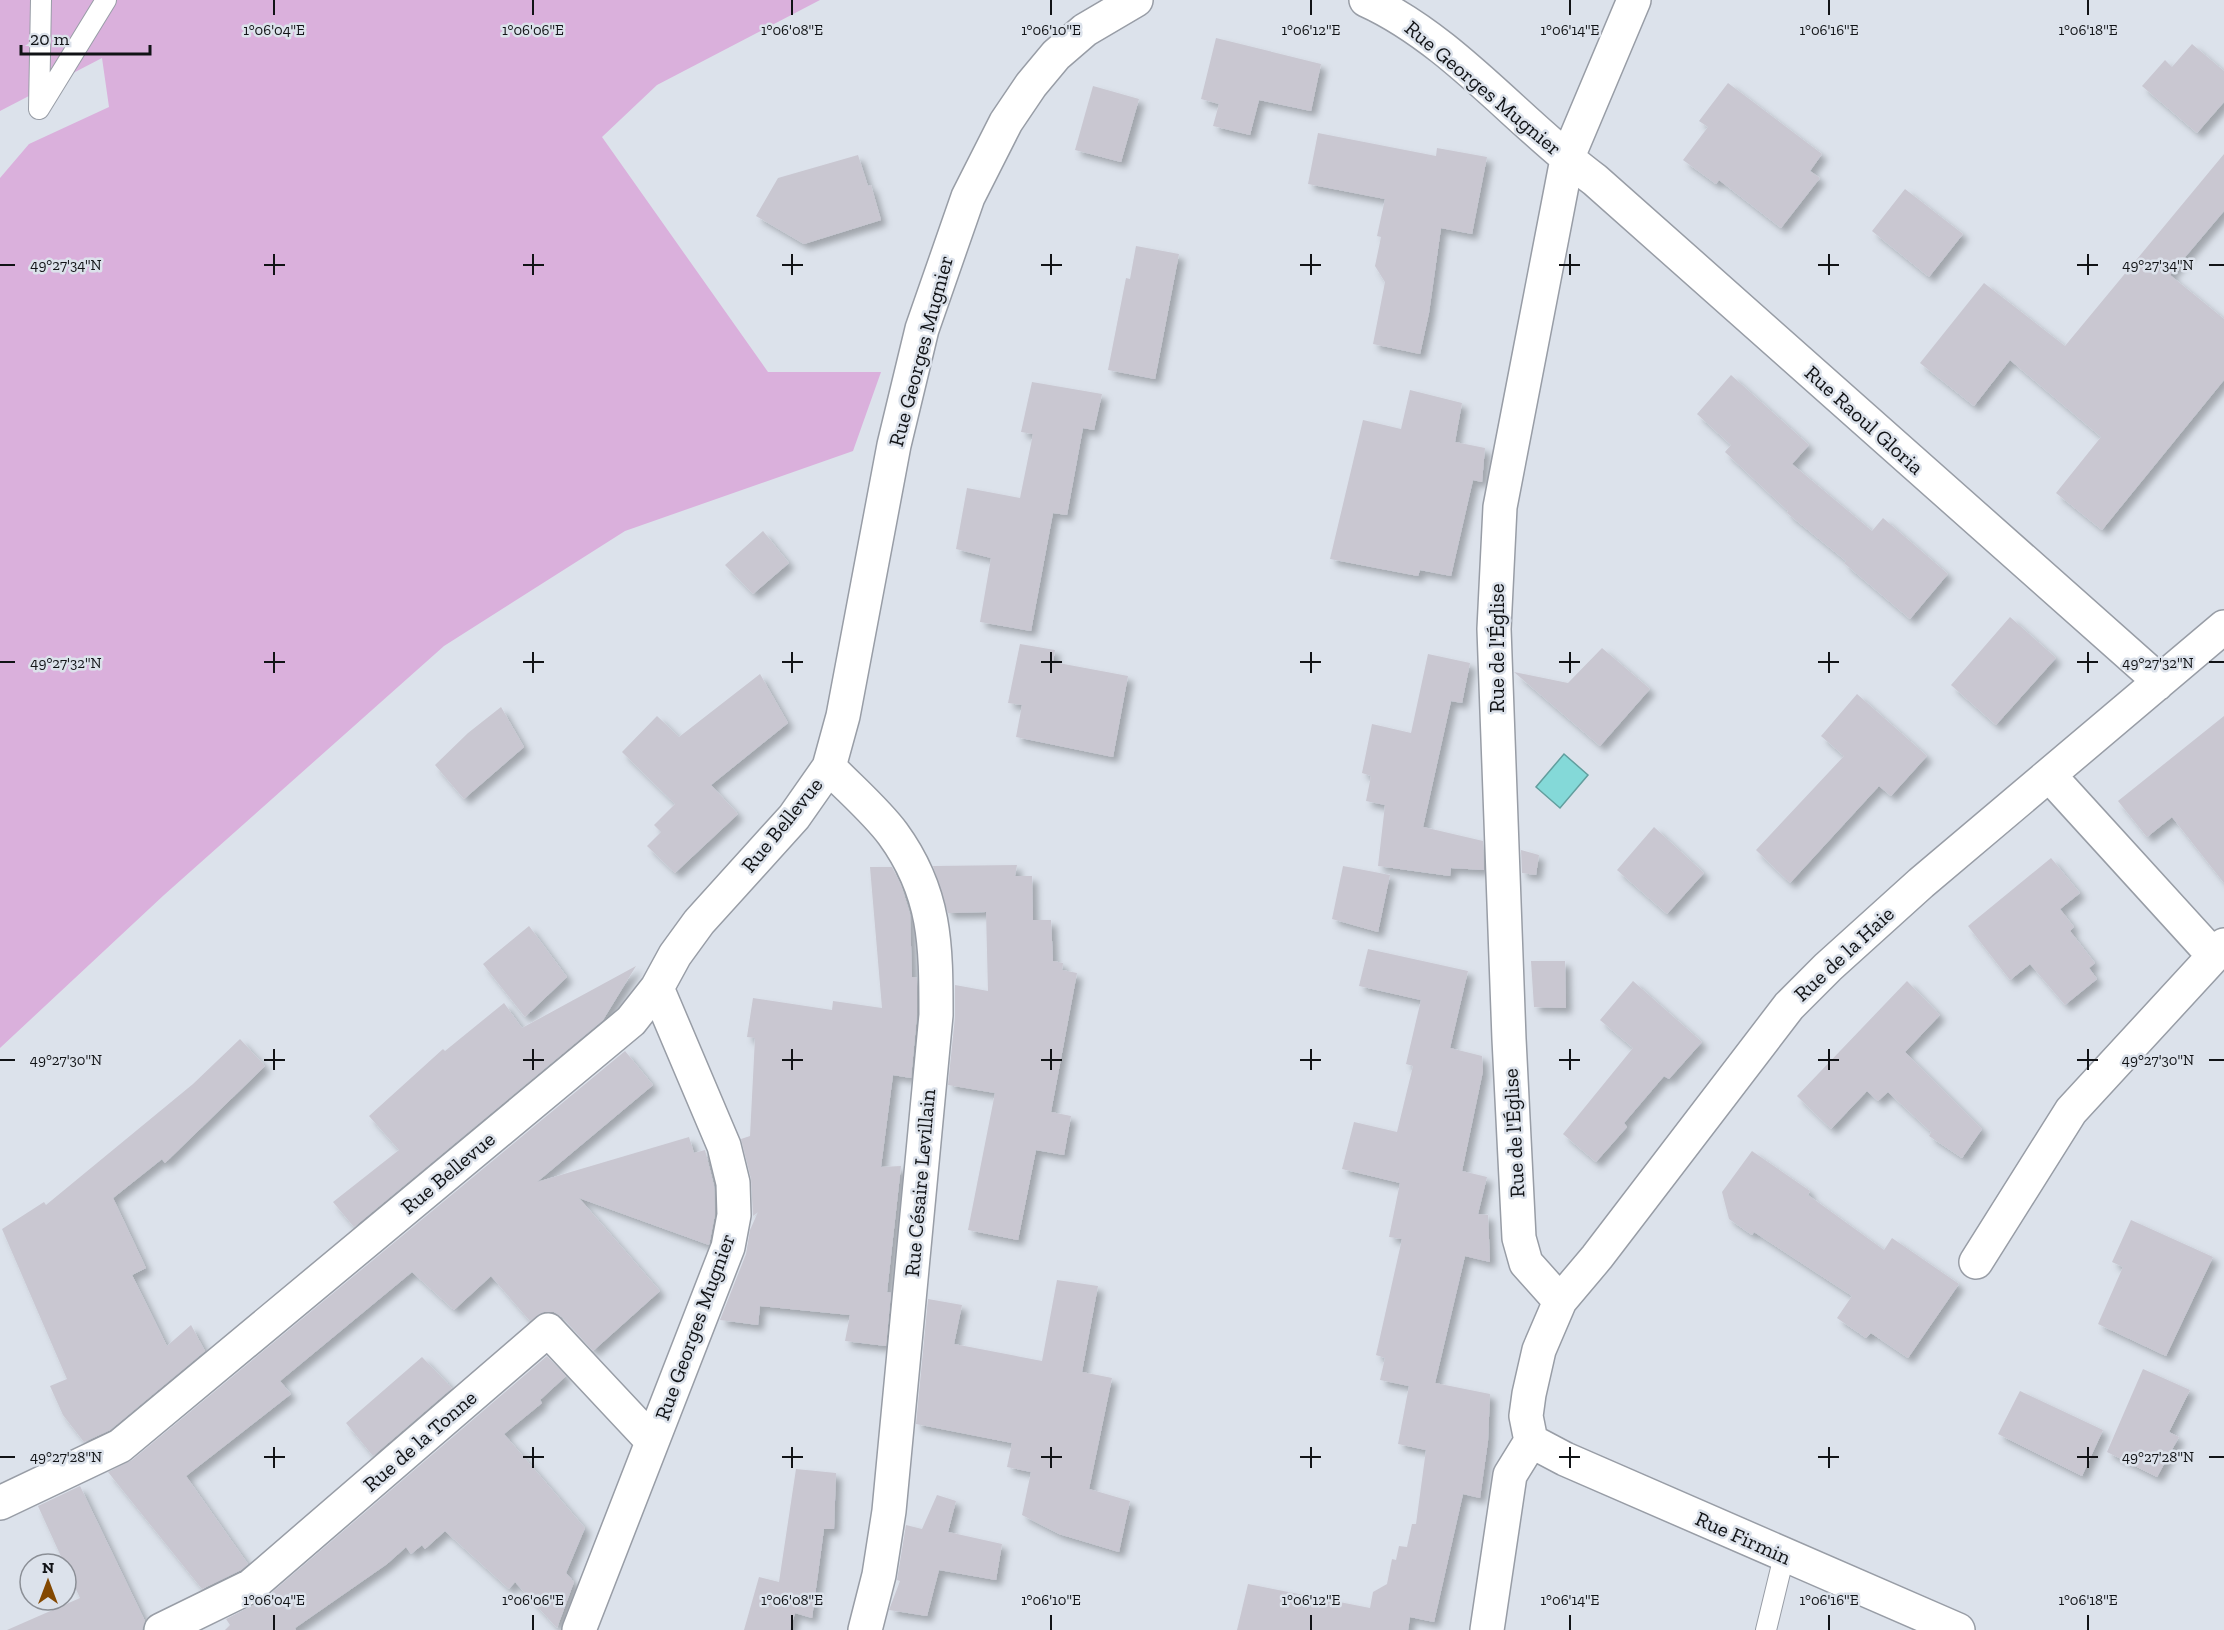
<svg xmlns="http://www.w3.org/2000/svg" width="2224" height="1630" viewBox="0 0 2224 1630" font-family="'Zilla Slab',serif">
	<defs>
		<filter id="shadow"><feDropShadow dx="5.5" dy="5.5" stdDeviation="3" flood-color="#0004"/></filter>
	</defs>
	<rect width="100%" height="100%" fill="#dce2eb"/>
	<path fill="#dab0dc" d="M0,0H820L657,85L602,137L768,372H881L853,451L625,531L444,646L164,895L0,1048V178L29,144L109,107L102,58L0,111Z"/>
	<path fill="#84d9d8" stroke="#629e9e" stroke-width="1.5" d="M1564,754L1588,775L1560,808L1536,787Z"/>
	<path fill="#c9c7d1" filter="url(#shadow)" d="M1216,38L1321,64L1311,111L1259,100L1250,135L1213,126L1219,104L1201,99Z
		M2192,44L2224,71V102L2197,133L2142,86L2165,60L2172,67Z
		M1728,83L1822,154L1810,171L1820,178L1781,228L1719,180L1716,184L1683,160L1708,127L1699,121Z
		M1093,86L1139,99L1121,162L1075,150Z
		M1318,133L1436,156L1437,148L1487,157L1472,234L1441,228L1429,313L1420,354L1373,344L1385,282L1375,266L1381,237L1377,236L1385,199L1308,184Z
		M2224,154V211L2170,275L2224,319V380L2102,530L2056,493L2101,437L2010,360L1974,406L1920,363L1984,283L2065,346Z
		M858,155L868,186L871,185L881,220L804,244L756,216L778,178Z
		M1905,189L1963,234L1929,277L1872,231Z
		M1136,246L1179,254L1155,379L1108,370L1126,278L1130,279Z
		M1731,375L1809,445L1792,464L1872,531L1883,518L1948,574L1910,619L1844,563L1846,561L1787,513L1788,511L1725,452L1731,445L1697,414Z
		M1032,382L1102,394L1094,430L1083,428L1067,515L1053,513L1031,631L980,622L991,558L956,549L967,488L1020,498L1033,434L1021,432Z
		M1410,390L1462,403L1455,442L1485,448L1482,482L1473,480L1451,576L1420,570L1418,576L1330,559L1363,420L1401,429Z
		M763,531L789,563L753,594L725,565Z
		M2010,617L2056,658L1996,725L1951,685Z
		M1020,644L1055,650L1053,662L1128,676L1113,757L1016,737L1022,705L1008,703Z
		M1602,648L1650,689L1600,746L1514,672L1568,683Z
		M1428,654L1470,663L1462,703L1451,701L1423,827L1483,841L1484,870L1451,868L1450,876L1378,866L1385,805L1366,801L1371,776L1362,773L1372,724L1411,733Z
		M760,674L788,723L711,785L738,814L675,873L647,846L661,832L654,825L675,804L622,752L657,716L679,737Z
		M1857,694L1927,756L1891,796L1879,786L1790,883L1756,850L1844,756L1821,736Z
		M501,707L524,747L464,799L435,765L468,733Z
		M2224,716V883L2172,817L2147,837L2118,801Z
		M1654,827L1704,873L1667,914L1617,870Z
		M1521,850L1539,855L1536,875L1522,873Z
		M2051,858L2080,893L2060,909L2074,927L2070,931L2095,963L2089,968L2097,979L2065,1005L2030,964L2010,980L1968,926Z
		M1017,865L1015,876H1032L1033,920H1051L1053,961L1063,963L1062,970L1077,973L1051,1112L1071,1116L1064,1155L1036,1150L1018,1240L968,1230L995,1093L948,1085L955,1017V985L988,991L986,912L948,913L933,866Z
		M1343,866L1390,875L1378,932L1332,919Z
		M870,867H892L901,885L910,914L912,977L917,978V1014L911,1078L893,1075L881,1167L901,1166L887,1292L891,1293L886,1346L845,1341L850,1315L760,1306L758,1325L720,1320L746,1254L750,1230L758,1212L753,1216L751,1179L741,1139L750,1136L755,1038L747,1037L753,998L832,1010L833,1001L882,1008Z
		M529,926L567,977L525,1017L483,964Z
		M1368,949L1468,971L1450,1048L1482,1056L1483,1071L1462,1171L1487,1177L1478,1214L1488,1215L1490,1262L1465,1256L1435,1383L1490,1394L1488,1441L1480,1498L1463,1494L1434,1622L1410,1617L1408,1630H1237L1248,1584L1370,1608L1373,1592L1387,1584L1392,1559L1396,1560L1399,1546L1407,1547L1412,1524H1416L1426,1450L1398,1444L1409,1386L1380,1380L1385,1358L1376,1355L1402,1239L1389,1237L1400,1183L1342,1169L1354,1122L1397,1132L1413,1066L1406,1064L1421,1000L1359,986Z
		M1531,961H1565L1566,1008L1534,1007Z
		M636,966L603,1020L354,1227L333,1202L399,1150L369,1116L443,1049L445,1051L504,1003L522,1028Z
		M1633,981L1702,1042L1669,1079L1664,1076L1624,1123L1627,1127L1596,1162L1563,1134L1633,1048L1600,1020Z
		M1907,981L1940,1015L1905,1052L1982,1129L1962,1158L1929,1136L1931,1132L1888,1092L1878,1101L1867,1091L1831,1129L1797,1096Z
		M240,1039L265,1066L165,1163L162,1159L113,1198L146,1268L132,1275L167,1346L191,1325L205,1351L110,1430L84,1442L63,1415L50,1386L67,1379L2,1229L44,1202L46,1205L193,1084Z
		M625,1051L653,1085L537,1182L689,1137L694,1153L705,1150L714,1186L715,1214L709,1245L579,1198L660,1291L593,1351L562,1317L554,1312H544L530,1321L491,1276L454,1310L412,1272L280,1381L291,1394L186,1476L248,1564L241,1570L202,1589L108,1472L132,1460Z
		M1752,1151L1810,1191L1808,1195L1884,1250L1892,1238L1959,1284L1908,1358L1871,1333L1866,1338L1837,1318L1852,1296L1754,1232L1752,1235L1729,1219L1722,1192Z
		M2131,1220L2213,1257L2166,1356L2098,1324L2123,1267L2112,1262Z
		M1057,1280L1098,1286L1082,1372L1112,1378L1089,1489L1130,1501L1119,1552L1059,1534L1022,1515L1031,1472L1007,1467L1012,1443L916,1424L928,1299L962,1305L954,1344L1042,1361Z
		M547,1356L566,1376L540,1400L542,1403L504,1434L585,1528L566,1573L574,1582L557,1628L515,1582L509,1589L445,1531L425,1549L422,1545L411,1554L406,1547L387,1564L295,1628L296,1630H225L230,1625L226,1619L263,1600Z
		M422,1357L452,1388L373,1456L346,1423Z
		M2143,1369L2190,1390L2169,1432L2179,1437L2157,1477L2107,1452Z
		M2020,1391L2103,1430L2082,1476L1998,1434Z
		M796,1469L836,1473L834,1529H824L812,1618L795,1613L790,1630H744L759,1577L779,1582Z
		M80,1486L145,1621L142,1630H7L80,1598L38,1506Z
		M937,1495L956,1501L948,1532L1002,1544L996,1580L939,1570L927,1616L889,1610L900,1581L897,1580L906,1525L922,1529Z"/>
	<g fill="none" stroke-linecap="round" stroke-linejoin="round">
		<g stroke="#989da6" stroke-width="22">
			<path id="lane" d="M39,109L106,0
				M39,109L41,0
				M1766,1630L1784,1556"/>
		</g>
		<g stroke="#989da6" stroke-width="36">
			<path id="street" d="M1366,0C1452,39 1519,124 1595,180L2147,670L2157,684
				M829,767C849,788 876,811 893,834C936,893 936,945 936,1015L889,1511L879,1575L865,1630
				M2049,775L2214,956
				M1976,1262L2071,1111L2224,945
				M1560,1301L1526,1263L1519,1238L1509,1039L1494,629L1500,507L1567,159L1634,0
				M1531,1441L1565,1459L1958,1630
				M0,1503L120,1446L631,1021L657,988L675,955L699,922L794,817L829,767L843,716L894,445L922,329L968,197L1006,122L1031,85L1056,55L1085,30L1136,0
				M161,1630L251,1586L548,1330L652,1441
				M579,1630L728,1247L734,1215L733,1183L724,1146L657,988
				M1487,1630L1510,1475L1531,1441L1526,1416L1529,1394L1539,1350L1560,1301L1597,1257L1789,1006L1828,967L1921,883L2224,627"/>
		</g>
		<use href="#lane" stroke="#fff" stroke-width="20"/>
		<use href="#street" stroke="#fff" stroke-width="33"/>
	</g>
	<path fill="none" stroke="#111316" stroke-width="2" d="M274,0V15M533,0V15M792,0V15M1051,0V15M1311,0V15M1570,0V15M1829,0V15M2088,0V15M274,254V275M533,254V275M792,254V275M1051,254V275M1311,254V275M1570,254V275M1829,254V275M2088,254V275M0,265H15M264,265H285M523,265H544M782,265H803M1041,265H1062M1300,265H1321M1559,265H1580M1818,265H1839M2077,265H2098M2209,265H2224M274,652V673M533,652V673M792,652V673M1051,652V673M1311,652V673M1570,652V673M1829,652V673M2088,652V673M0,662H15M264,662H285M523,662H544M782,662H803M1041,662H1062M1300,662H1321M1559,662H1580M1818,662H1839M2077,662H2098M2209,662H2224M274,1049V1070M533,1049V1070M792,1049V1070M1051,1049V1070M1311,1049V1070M1570,1049V1070M1829,1049V1070M2088,1049V1070M0,1060H15M264,1060H285M523,1060H544M782,1060H803M1041,1060H1062M1300,1060H1321M1559,1060H1580M1818,1060H1839M2077,1060H2098M2209,1060H2224M274,1447V1468M533,1447V1468M792,1447V1468M1051,1447V1468M1311,1447V1468M1570,1447V1468M1829,1447V1468M2088,1447V1468M0,1457H15M264,1457H285M523,1457H544M782,1457H803M1041,1457H1062M1300,1457H1321M1559,1457H1580M1818,1457H1839M2077,1457H2098M2209,1457H2224M274,1615V1630M533,1615V1630M792,1615V1630M1051,1615V1630M1311,1615V1630M1570,1615V1630M1829,1615V1630M2088,1615V1630"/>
	<g text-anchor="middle" stroke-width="5" stroke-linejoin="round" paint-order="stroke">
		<g font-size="21" fill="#111316" stroke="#dce2eb">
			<text transform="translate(1483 88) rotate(40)" y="7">Rue Georges Mugnier</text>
			<text transform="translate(921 351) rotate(-75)" y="7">Rue Georges Mugnier</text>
			<text transform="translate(1864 420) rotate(42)" y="7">Rue Raoul Gloria</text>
			<text transform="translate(1497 648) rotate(-90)" y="7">Rue de l'Église</text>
			<text transform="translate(782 825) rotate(-51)" y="7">Rue Bellevue</text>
			<text transform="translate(1844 954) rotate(-43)" y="7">Rue de la Haie</text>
			<text transform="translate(1514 1133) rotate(-93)" y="7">Rue de l'Église</text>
			<text transform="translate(448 1173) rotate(-40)" y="7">Rue Bellevue</text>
			<text transform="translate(920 1183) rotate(-85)" y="7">Rue Césaire Levillain</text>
			<text transform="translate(695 1327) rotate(-70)" y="7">Rue Georges Mugnier</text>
			<text transform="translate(420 1441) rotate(-41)" y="7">Rue de la Tonne</text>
			<text transform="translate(1743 1538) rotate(24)" y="7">Rue Firmin</text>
		</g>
	</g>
	<g font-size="15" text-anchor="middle" fill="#111316" stroke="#dce2eb" stroke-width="5" stroke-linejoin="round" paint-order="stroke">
		<text x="274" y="35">1°06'04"E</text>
		<text x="533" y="35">1°06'06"E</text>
		<text x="792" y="35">1°06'08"E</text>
		<text x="1051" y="35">1°06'10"E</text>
		<text x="1311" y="35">1°06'12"E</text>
		<text x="1570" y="35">1°06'14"E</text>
		<text x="1829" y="35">1°06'16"E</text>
		<text x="2088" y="35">1°06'18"E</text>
		<text x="66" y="270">49°27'34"N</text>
		<text x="2158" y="270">49°27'34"N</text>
		<text x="66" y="668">49°27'32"N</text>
		<text x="2158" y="668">49°27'32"N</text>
		<text x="66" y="1065">49°27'30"N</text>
		<text x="2158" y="1065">49°27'30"N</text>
		<text x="66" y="1462">49°27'28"N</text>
		<text x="2158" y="1462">49°27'28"N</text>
		<text x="274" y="1605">1°06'04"E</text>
		<text x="533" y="1605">1°06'06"E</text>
		<text x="792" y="1605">1°06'08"E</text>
		<text x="1051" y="1605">1°06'10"E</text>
		<text x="1311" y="1605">1°06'12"E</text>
		<text x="1570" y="1605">1°06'14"E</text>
		<text x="1829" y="1605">1°06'16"E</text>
		<text x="2088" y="1605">1°06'18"E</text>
	</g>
	<g transform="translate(48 1582)"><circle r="28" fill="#dce2eb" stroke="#8b8f96" stroke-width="1.5"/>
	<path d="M0-4.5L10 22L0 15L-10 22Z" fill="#834800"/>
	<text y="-9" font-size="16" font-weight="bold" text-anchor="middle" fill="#111316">N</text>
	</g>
	<path d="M21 45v9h129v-9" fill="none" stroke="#111316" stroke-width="3"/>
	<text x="30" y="45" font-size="18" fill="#111316" stroke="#dce2eb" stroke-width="4.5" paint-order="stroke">20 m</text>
</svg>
